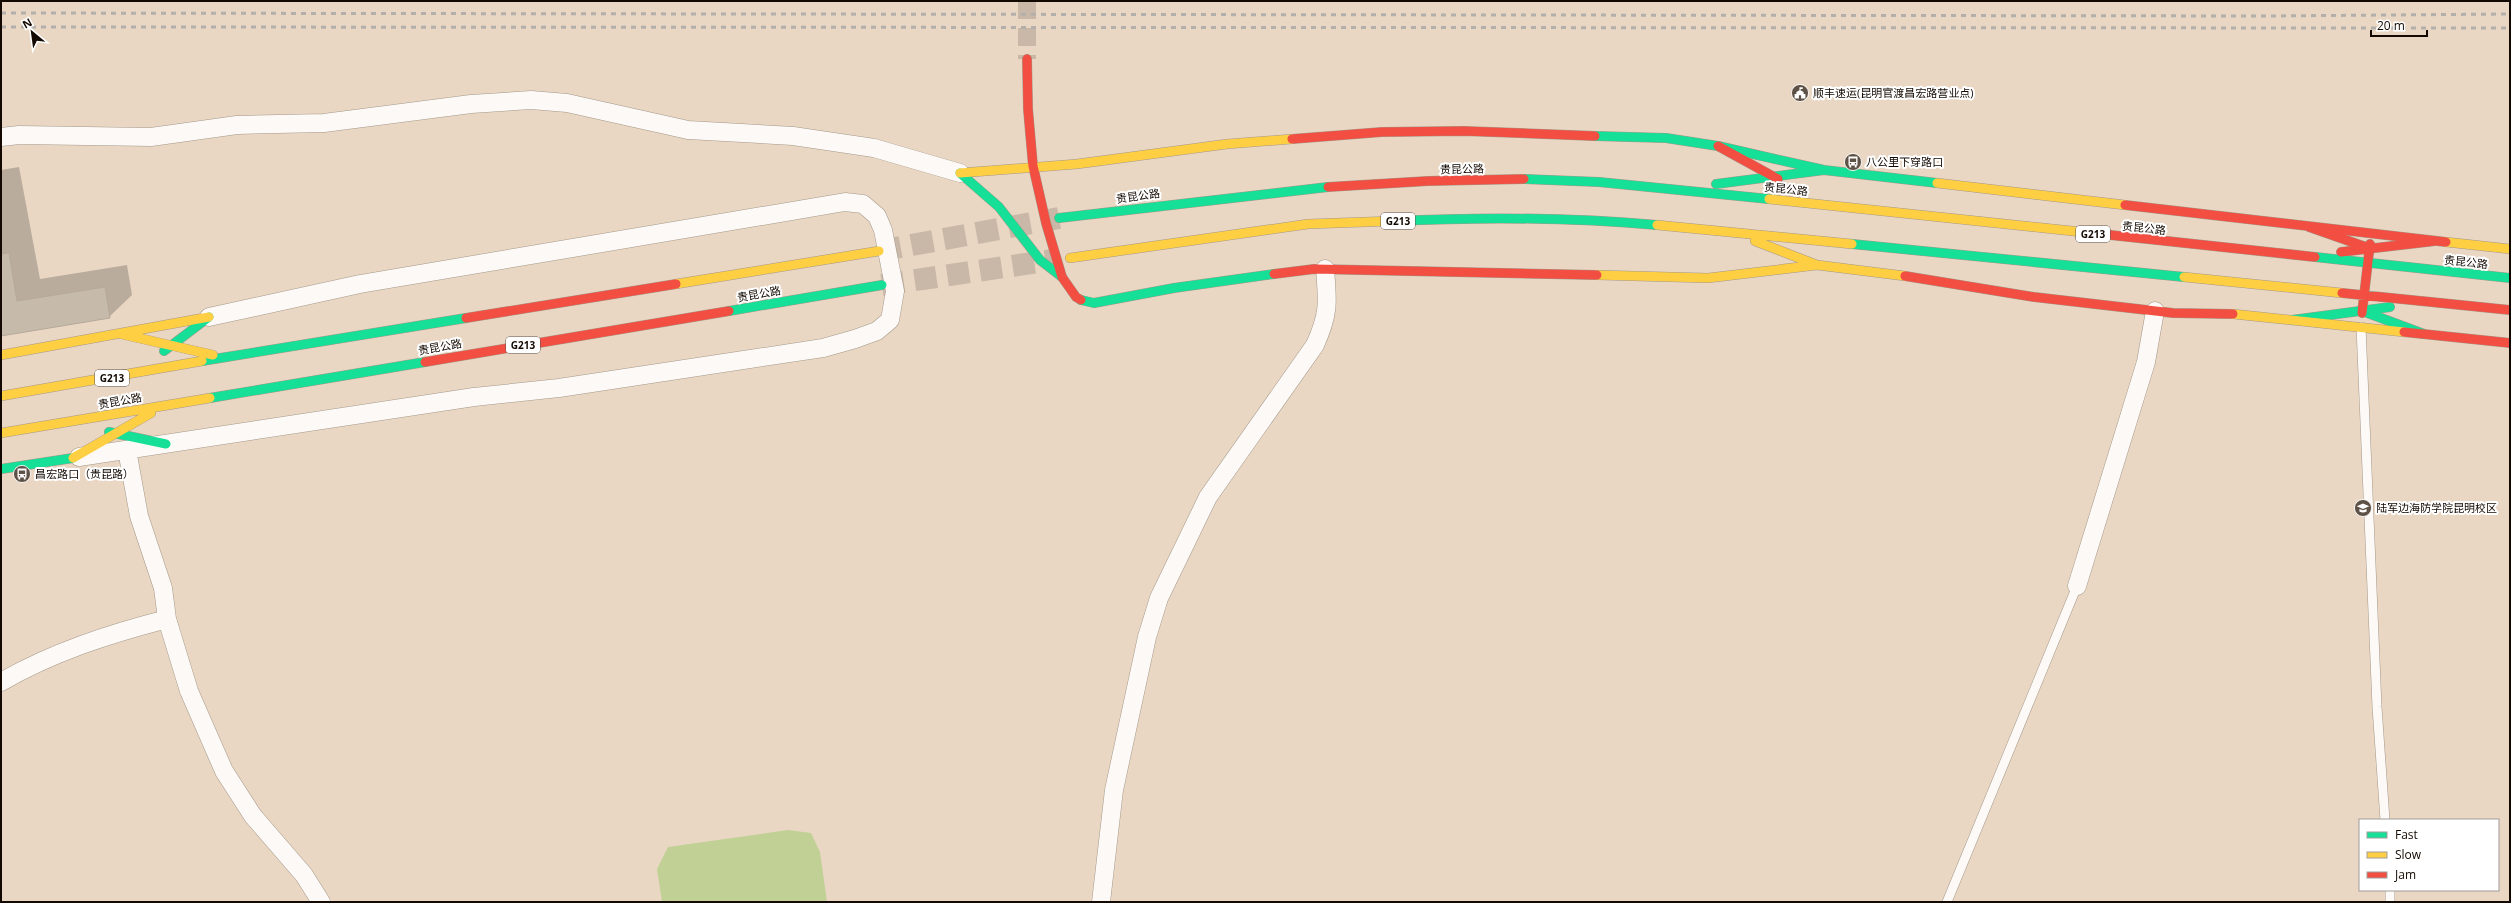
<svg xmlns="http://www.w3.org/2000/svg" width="2511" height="903" viewBox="0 0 2511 903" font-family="'Open Sans','Noto Sans SC',sans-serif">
	<rect width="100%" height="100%" fill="#e9d7c4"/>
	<path fill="#c1d095" d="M788,830L811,833L820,852L827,902H662L657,869L668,847Z"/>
	<path fill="#0003" d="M19,167L40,279L127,265L132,295L109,317L1,335V170Z"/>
	<path fill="#c6bbab" stroke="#b5a999" d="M9,253L17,301L105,287L110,318L1,336V254Z"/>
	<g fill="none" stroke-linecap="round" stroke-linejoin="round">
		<path stroke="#c9b8a7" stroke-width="18" stroke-dasharray="18 9" stroke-linecap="butt" d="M1027,1V59"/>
		<path stroke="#c9b8a7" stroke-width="22" stroke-dasharray="22 11" stroke-linecap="butt" d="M879,251L1059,218
			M882,285L1059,259"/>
		<g stroke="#a59889" stroke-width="10">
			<path id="lane" d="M2361,327L2377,707L2385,820
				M2390,890V902
				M1947,902L2077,586"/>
		</g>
		<g stroke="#a59889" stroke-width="19">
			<path id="street" d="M1,137L19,135L151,137L237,125L324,123L471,104L531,100L567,103L688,130L793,136L874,148L960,173
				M127,450L139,516L163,588L167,619L189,691L224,771L253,816L304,875L321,902
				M79,457L474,397L559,388L823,348L855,339L877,331L890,320L895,291L883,230L877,216L863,204L845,202L360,284L209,317
				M2077,586L2146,362L2155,311
				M1,682C53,652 109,634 167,619
				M1101,902L1114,790L1147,637L1159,598L1208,497L1315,345C1329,314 1328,303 1325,269"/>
		</g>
		<g stroke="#a59889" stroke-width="10">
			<path id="fast" d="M1595,136L1666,138L1718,146L1824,170L1937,183
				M960,173L999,207L1040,260L1062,277
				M1524,179L1599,182L1769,199
				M1716,184L1824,170
				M1059,218L1328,187
				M1393,221C1482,217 1568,217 1657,225
				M1852,244L2184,277
				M2315,257L2510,278
				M1081,300L1094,303L1174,288L1274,274
				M729,311L882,285
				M2365,312L2424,334
				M2292,320L2390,307
				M164,351L209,317
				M202,361L466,318
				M210,398L425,362
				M109,432L166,444
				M1,469L73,458"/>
		</g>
		<g stroke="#a59889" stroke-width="10">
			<path id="slow" d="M960,173L1077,164L1227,144L1292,139
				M1937,183L2125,205
				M1769,199L2101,234
				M1657,225L1852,244
				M1755,241L1817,265
				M2446,242L2510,249
				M1070,258L1308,224L1393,221
				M1597,275L1708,278L1817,265L1905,276
				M2184,277L2342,293
				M676,284L879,251
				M2233,314L2404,332
				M121,334L213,355
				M1,355L209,317
				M1,396L202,361
				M1,433L210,398
				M73,458L151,413"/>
		</g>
		<g stroke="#a59889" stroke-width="10">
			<path id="jam" d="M1027,59L1028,109L1033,166L1046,223L1062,277L1076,297L1081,300
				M1292,139L1382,132L1464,131L1595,136
				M1718,146L1778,179
				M1328,187L1428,181L1524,179
				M2125,205L2446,242
				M2309,227L2366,247
				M2101,234L2315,257
				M2341,252L2435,241
				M1274,274L1314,269L1597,275
				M1905,276L2034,297L2173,313L2233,314
				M2342,293L2510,310
				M2362,313L2370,244
				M466,318L676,284
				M2404,332L2510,343
				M425,362L729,311"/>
		</g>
		<use href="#lane" stroke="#fcf9f6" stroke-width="9"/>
		<use href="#street" stroke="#fcf9f6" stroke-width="18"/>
		<use href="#fast" stroke="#16e098" stroke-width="9"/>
		<use href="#slow" stroke="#ffcf43" stroke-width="9"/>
		<use href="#jam" stroke="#f24e42" stroke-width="9"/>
		<path stroke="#b3afaa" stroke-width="3" stroke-dasharray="5 5" stroke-linecap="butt" d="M1,13L2271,16L2510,14
			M1,27L2510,28"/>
	</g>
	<defs>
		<g id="civic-disc" transform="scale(0.9)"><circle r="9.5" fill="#5e5145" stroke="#fff"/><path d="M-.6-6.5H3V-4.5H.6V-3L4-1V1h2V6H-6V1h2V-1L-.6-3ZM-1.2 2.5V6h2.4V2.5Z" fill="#fff"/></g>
		<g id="bus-disc" transform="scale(0.9)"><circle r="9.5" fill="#5e5145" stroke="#fff"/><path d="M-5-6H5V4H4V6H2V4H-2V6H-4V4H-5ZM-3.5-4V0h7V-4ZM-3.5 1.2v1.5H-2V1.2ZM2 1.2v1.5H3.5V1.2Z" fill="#fff"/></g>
		<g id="university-disc" transform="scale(0.9)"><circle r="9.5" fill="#5e5145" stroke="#fff"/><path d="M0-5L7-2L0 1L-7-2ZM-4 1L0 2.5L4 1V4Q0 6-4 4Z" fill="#fff"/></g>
	</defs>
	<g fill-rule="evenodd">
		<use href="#civic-disc" x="1800" y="93"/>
		<use href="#bus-disc" x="1853" y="162"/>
		<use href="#bus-disc" x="22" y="474"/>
		<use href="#university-disc" x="2363" y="508"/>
	</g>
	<g text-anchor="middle" stroke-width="4" stroke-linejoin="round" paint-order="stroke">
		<g fill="#fff" stroke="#5a534d" stroke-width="1">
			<rect x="1381" y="213" width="34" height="16" rx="3"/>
			<rect x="2076" y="226" width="34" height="16" rx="3"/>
			<rect x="506" y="337" width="34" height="16" rx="3"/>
			<rect x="95" y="370" width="34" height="16" rx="3"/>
		</g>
		<g font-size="10" font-weight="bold" fill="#130901">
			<text x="1398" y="225">G213</text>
			<text x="2093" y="238">G213</text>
			<text x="523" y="349">G213</text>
			<text x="112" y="382">G213</text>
		</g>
		<g font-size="11" fill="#130901" stroke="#fff" text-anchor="start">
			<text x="1813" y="97">顺丰速运(昆明官渡昌宏路营业点)</text>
			<text x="1866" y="166">八公里下穿路口</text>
			<text x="35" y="478">昌宏路口（贵昆路）</text>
			<text x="2376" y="512">陆军边海防学院昆明校区</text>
		</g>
		<g font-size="11" fill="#130901" stroke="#fff">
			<text transform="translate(1462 169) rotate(-1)" y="4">贵昆公路</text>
			<text transform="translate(1786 189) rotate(6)" y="4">贵昆公路</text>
			<text transform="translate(1138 196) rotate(-8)" y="4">贵昆公路</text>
			<text transform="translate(2144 228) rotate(6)" y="4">贵昆公路</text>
			<text transform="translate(2466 262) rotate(6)" y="4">贵昆公路</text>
			<text transform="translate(759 294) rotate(-10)" y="4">贵昆公路</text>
			<text transform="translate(440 347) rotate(-10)" y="4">贵昆公路</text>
			<text transform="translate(120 401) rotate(-10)" y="4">贵昆公路</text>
		</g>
	</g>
	<rect width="2511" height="903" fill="none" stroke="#130901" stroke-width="4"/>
	<rect x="2359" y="819" width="140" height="72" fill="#ffffff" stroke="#a19d99"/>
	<rect x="2367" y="832" width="20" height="6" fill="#16e098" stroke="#a19d99"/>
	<text x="2395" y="839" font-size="12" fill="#130901">Fast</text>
	<rect x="2367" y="852" width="20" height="6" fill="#ffcf43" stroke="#a19d99"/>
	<text x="2395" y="859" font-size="12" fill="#130901">Slow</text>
	<rect x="2367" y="872" width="20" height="6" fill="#f24e42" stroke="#a19d99"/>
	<text x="2395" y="879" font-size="12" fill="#130901">Jam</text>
	<g transform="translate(32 32) rotate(331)" stroke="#ffffff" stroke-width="3" paint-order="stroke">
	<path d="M0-3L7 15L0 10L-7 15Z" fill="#130901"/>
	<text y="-6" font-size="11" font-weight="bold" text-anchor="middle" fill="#130901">N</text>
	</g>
	<path d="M2371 30v6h56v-6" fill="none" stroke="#130901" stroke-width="2"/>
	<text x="2377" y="30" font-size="12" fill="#130901" stroke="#ffffff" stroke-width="3" paint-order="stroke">20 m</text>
</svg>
